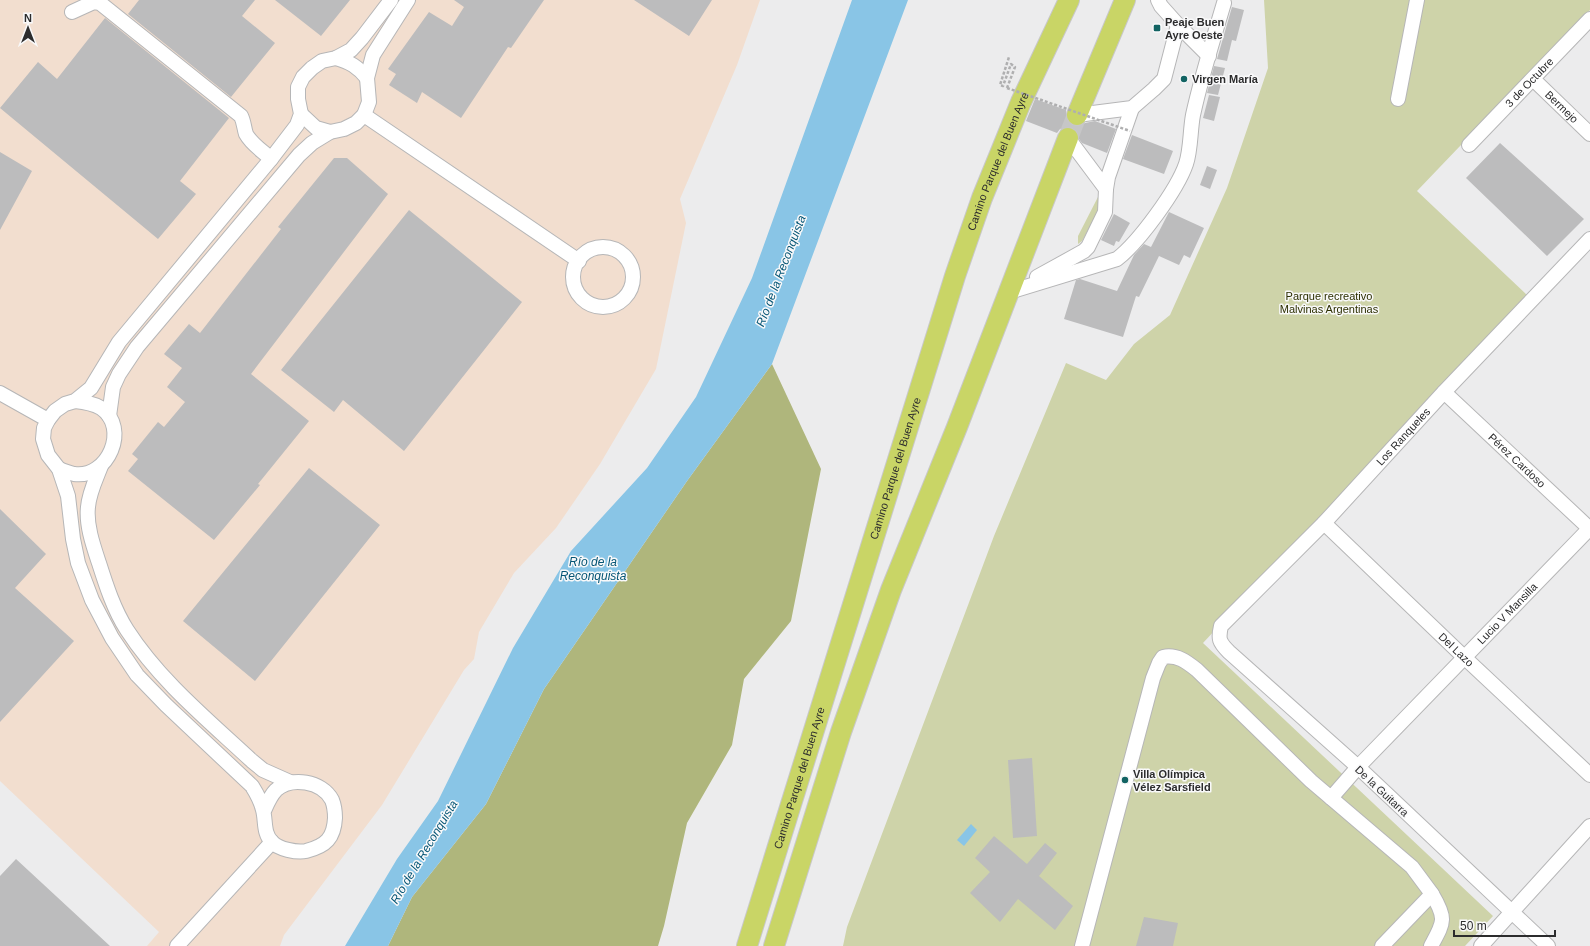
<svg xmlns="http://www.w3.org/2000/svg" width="1590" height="946" viewBox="0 0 1590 946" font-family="Arial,sans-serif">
	<rect width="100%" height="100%" fill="#ececed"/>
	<path fill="#f2decf" d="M0,0H760L737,65L680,199L686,223L656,369L600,464L556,528L514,573L479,632L474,659L464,670L382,805L284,935L280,946H147L159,932L0,781Z"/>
	<path fill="#ced3a9" d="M1264,0H1590V10L1417,191L1527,295L1203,643L1493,916L1465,946H843L847,927L994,536L1066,363L1106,380L1134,344L1170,315L1227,188L1268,68Z
		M1099,195L1102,204L1082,241L1078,244V236Z"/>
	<path fill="#afb67c" d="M772,364L821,469L791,621L744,679L732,745L687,823L664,926L658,946H388L412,897L486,804L544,689L687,481Z"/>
	<path fill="#89c5e6" d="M852,0H908L772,364L687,481L544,689L486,804L412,897L388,946H345L397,859L438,801L513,648L571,551L647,468L696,397L752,278Z
		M971,824L977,830L964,846L957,840Z"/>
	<path fill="#bcbcbd" d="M139,0H255L242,16L275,43L231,97L128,14Z
		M275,0H350L321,36Z
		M454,0H544L511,48L508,47L461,118L422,92L417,103L389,85L396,74L388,69L429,12L452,26L464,7Z
		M634,0H712L689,36Z
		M1232,7L1244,10L1236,41L1232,40L1227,61L1217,59Z
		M105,18L229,118L180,181L196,194L158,239L0,108L38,62L57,79Z
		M1214,66L1225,68L1218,95L1207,93Z
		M1209,95L1220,97L1214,121L1203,118Z
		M1035,99L1066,110V116L1068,122L1073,126H1079L1085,123L1095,121L1116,129L1107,153L1082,143L1079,139L1077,131L1072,127H1066L1060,129L1057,133L1026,121Z
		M1132,135L1173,151L1164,174L1123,159Z
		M1500,143L1584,219L1547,256L1466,178Z
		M0,152L32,171L0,230Z
		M334,158H347L388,194L251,374L309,421L258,484L260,485L214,540L128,471L138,459L132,454L158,422L164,427L185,402L167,387L182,368L164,354L189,324L200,333L281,229L278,227Z
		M1207,166L1217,170L1210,189L1200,185Z
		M409,210L522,302L404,451L343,400L334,412L281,370Z
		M1169,212L1204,228L1190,258L1184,255L1179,265L1159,256L1139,297L1136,296L1123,337L1064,319L1076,280L1080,279L1117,291L1134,255L1144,244L1151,247Z
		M1114,214L1130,223L1119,242L1116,241L1114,246L1101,240Z
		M309,468L380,525L255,681L183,621Z
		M0,509L46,554L15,588L74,641L0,722Z
		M1032,758L1037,836L1013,838L1008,760Z
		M994,836L1027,864L1045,843L1057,853L1039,876L1073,906L1055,930L1018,899L1000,922L970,893L990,872L975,858Z
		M16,859L110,946H0V876Z
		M1144,917L1178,923L1173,946H1136Z"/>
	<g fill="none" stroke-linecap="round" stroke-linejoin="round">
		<path stroke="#c6c6c7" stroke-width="20" stroke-dasharray="20 10" stroke-linecap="butt" d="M1068,138L1077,115"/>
		<g stroke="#b6b6b7" stroke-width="16">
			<g id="minor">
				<path d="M72,12L94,2L100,3L241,116C244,122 244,128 246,134C252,145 263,151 271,159"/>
				<path d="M1178,25L1209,56"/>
				<path d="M336,58C350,62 358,67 367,78"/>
				<path id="s1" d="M1533,79L1590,134"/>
				<path d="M1398,99L1417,0"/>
				<path d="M301,114L316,128L330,132"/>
				<path d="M364,115L579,261"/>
				<path d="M1077,115L1132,108L1154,89L1164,79L1178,25L1161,6L1158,0"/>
				<path id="s2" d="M1469,145L1590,19"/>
				<path d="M1106,189L1108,177L1132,108"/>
				<circle cx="603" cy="277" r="30"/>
				<path d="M1037,277L1084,251L1088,247L1105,212L1106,189L1068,138"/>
				<path d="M1009,292L1117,259C1139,242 1177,190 1186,164C1191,149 1190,131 1193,115C1201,78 1213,40 1224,3"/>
				<path id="s3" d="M1444,392L1590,529"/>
				<path d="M0,393L48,420"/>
				<path d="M109,416L113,387L119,374L137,347L299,155L312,143L330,132L344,129L356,123L364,115L369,102L367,78L373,55L408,0"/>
				<path d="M101,466C96,479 89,493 88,507C86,525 93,545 99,563C106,585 114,610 127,630C160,681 208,720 252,761L263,770L290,782"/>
				<path d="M59,469C64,471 69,473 74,474C108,479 130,428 101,408C93,403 84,402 75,401"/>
				<path id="s4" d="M1324,523L1465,658L1590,775"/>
				<path d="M1331,798L1412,867L1432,894L1382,946"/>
				<path d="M264,811C267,804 270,796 276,790C291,776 322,781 332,800C334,805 335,812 335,818C334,838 326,846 306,851C297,853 278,849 272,842C263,833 266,821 263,810C261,801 257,794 252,786L166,705L137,675L112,638L92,600L78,563L73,539L68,496L59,469L48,455L43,439L44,428L48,420L55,411L65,404L75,401L91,388L119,342L271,159L297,125L301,114L298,99V87L303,77L312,68L322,61L336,58L351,50L362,38L391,0"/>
				<path d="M177,946L272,842"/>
				<path id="s5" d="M1082,946L1153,678L1159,663L1163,657C1177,654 1187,662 1197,670L1311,781L1331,798L1358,767L1590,528"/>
				<path d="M1431,946C1444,922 1447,919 1432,894"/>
				<path d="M1481,946L1590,826"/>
				<path id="s6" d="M1548,946L1358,767L1229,652C1219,642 1218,639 1221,626L1324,523L1444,392L1590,239"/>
			</g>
		</g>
		<g stroke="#c8c8c8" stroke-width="22">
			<g id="highway">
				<path d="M1077,115L1125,0"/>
				<path id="s7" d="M747,946L955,276L982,198L1002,149L1021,102L1069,0"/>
				<path d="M774,946L841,732L891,590L957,427L1068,138"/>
			</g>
		</g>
		<path stroke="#afafb0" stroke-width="2.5" stroke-dasharray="3 2" stroke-linecap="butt" d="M1007,88L1015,67L1011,64L1003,86L1000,85L1009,57"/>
		<use href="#minor" stroke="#fff" stroke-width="14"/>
		<use href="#highway" stroke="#c9d566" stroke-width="20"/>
		<path stroke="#afafb0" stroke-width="2.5" stroke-dasharray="3 2" stroke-linecap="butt" d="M1007,88L1130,131"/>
	</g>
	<g fill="#126363" stroke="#f9f9fa" stroke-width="1.5">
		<rect x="1153" y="24" width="8" height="8" rx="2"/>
		<circle cx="1184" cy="79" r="4"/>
		<circle cx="1125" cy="780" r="4"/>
	</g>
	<g text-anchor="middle" stroke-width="3" stroke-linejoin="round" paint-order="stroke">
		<g font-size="11" font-weight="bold" fill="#2c2c2d" stroke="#f9f9fa" text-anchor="start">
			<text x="1165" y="26">Peaje Buen<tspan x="1165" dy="13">Ayre Oeste</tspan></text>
			<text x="1192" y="83">Virgen María</text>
			<text x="1133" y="778">Villa Olímpica<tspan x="1133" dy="13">Vélez Sarsfield</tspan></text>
		</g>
		<g font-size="11" fill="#2c2c2d" stroke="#f9f9fa">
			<text dy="4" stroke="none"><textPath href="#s2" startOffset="87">3 de Octubre</textPath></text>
			<text dy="4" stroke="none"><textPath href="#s1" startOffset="40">Bermejo</textPath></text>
			<text dy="4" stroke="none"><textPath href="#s7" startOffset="824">Camino Parque del Buen Ayre</textPath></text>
			<text dy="4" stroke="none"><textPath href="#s6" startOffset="726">Los Ranqueles</textPath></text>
			<text dy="4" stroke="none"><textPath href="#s3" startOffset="100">Pérez Cardoso</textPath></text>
			<text dy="4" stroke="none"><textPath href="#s7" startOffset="500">Camino Parque del Buen Ayre</textPath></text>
			<text dy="4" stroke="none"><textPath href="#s5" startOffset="779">Lucio V Mansilla</textPath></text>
			<text dy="4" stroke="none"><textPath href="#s4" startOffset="183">Del Lazo</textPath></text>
			<text dy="4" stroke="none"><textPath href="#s7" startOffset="176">Camino Parque del Buen Ayre</textPath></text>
			<text transform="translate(1382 791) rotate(43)" y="4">De la Guitarra</text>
		</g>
		<g font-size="11" fill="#2c2f01" stroke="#f9f9fa">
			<text x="1329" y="300">Parque recreativo<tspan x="1329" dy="13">Malvinas Argentinas</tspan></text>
		</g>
		<g font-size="12" font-style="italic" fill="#045575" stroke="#f9f9fa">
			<text transform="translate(781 271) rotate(-69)" y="4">Río de la Reconquista</text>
			<text x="593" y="566">Río de la<tspan x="593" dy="14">Reconquista</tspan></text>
			<text transform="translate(424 852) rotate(-59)" y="4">Río de la Reconquista</text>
		</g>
	</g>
	<g transform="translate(28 28)" stroke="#f9f9fa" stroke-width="3" paint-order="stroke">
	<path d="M0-3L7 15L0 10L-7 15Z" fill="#2c2c2d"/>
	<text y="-6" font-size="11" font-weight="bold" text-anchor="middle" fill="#2c2c2d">N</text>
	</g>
	<path d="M1454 930v6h101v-6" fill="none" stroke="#2c2c2d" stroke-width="2"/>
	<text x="1460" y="930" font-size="12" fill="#2c2c2d" stroke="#f9f9fa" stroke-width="3" paint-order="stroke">50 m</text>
</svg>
